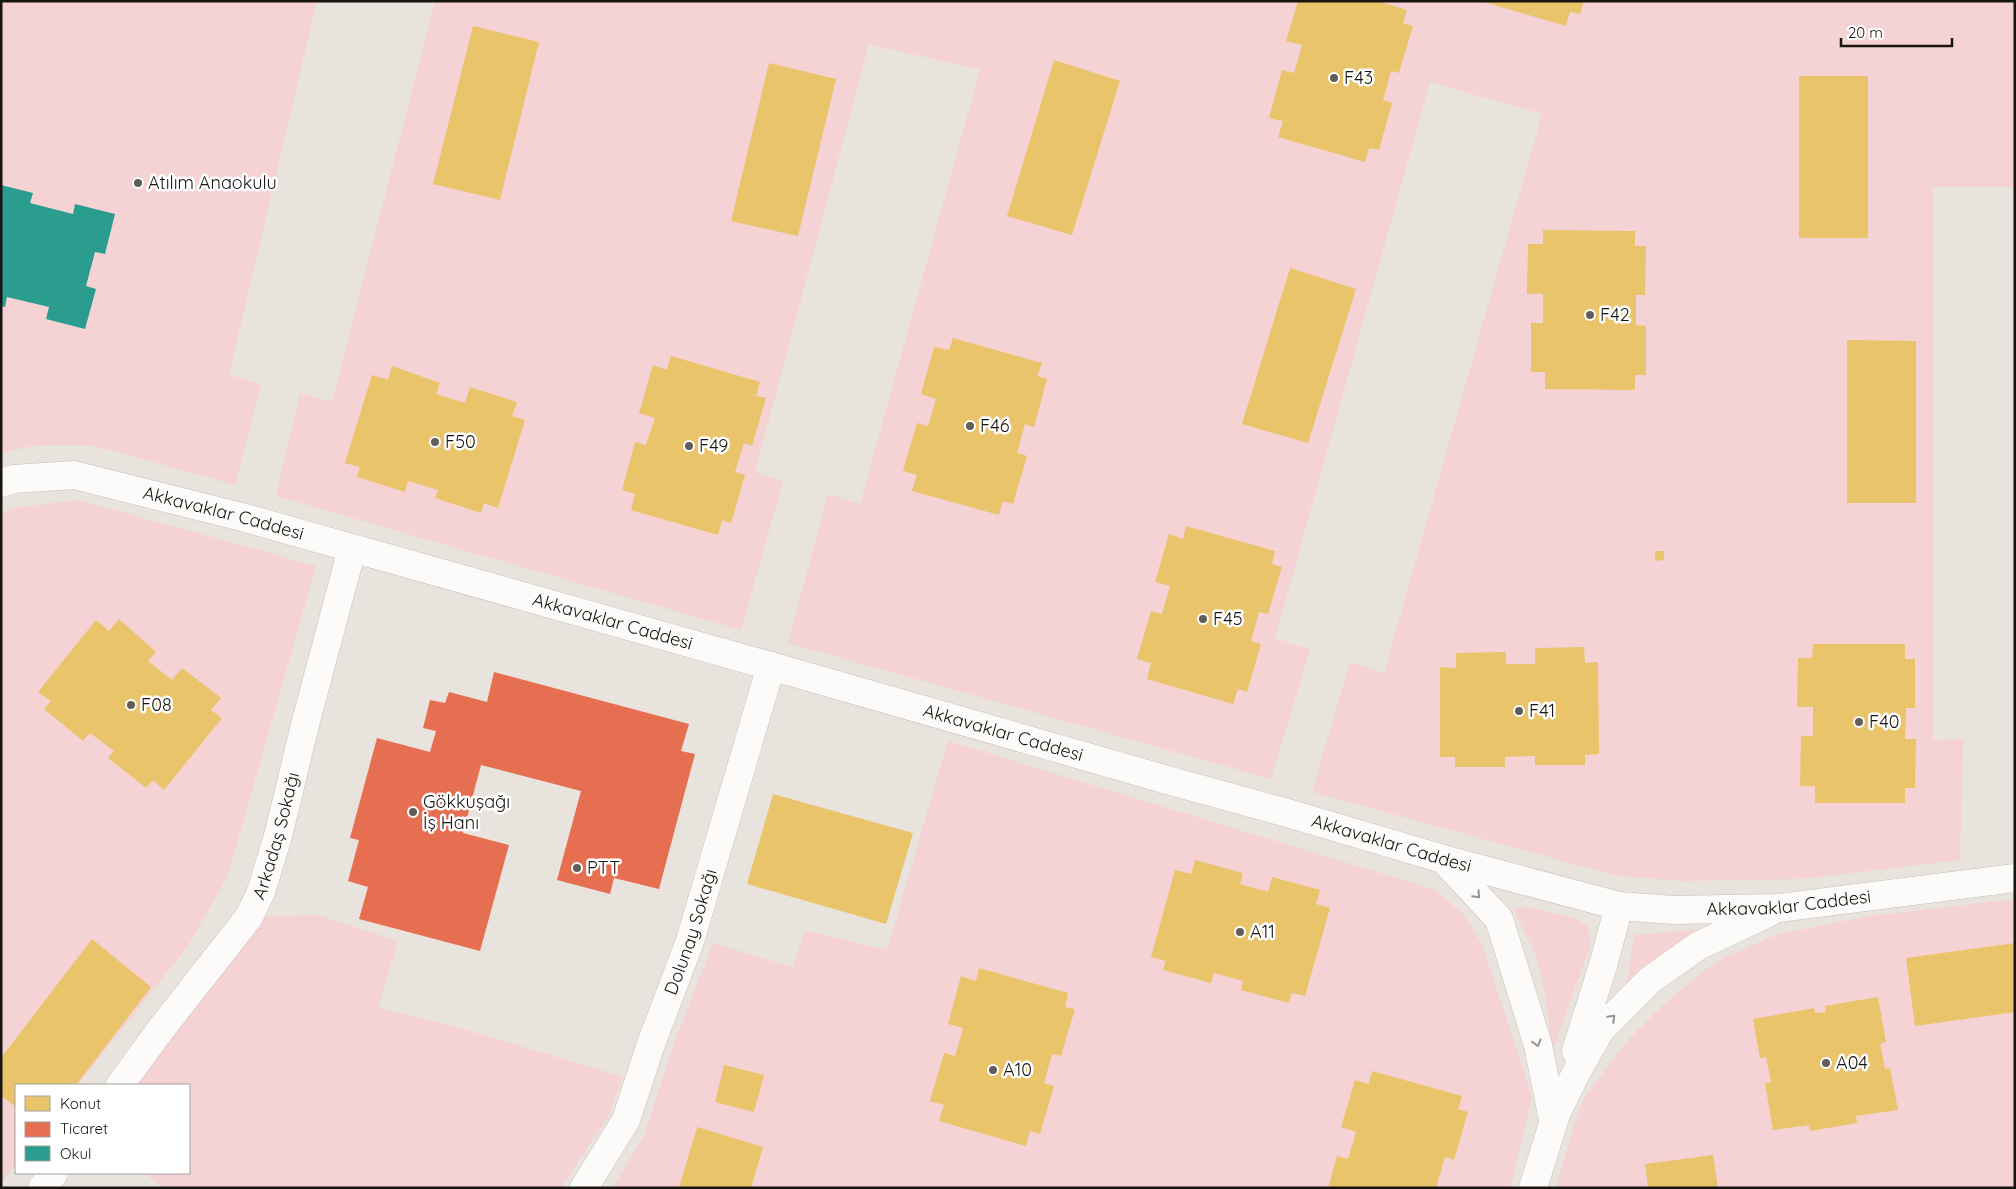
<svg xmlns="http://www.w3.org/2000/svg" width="2016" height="1189" viewBox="0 0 2016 1189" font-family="Quicksand,sans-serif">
	<rect width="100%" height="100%" fill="#e9e3dd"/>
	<path fill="#f5d2d4" d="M1,1H317L229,375L261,384L235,485L92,445H37L1,453Z
		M435,1H2015V187H1933V740L1963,739L1960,860L1802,879L1680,881L1618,876L1312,792L1350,662L1384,673L1542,114L1430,82L1275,638L1310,650L1271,779L788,643L828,494L860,504L980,70L869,44L755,472L783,481L741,630L276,496L300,393L332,402Z
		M78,500L316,566L228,875L188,946L78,1085H16V1164L1,1183V512L20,507Z
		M948,741L1436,890L1464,915L1482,944L1532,1097L1510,1188H612L645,1134L673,1046L713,943L792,967L805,930L887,950Z
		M2015,899V1188H1556L1577,1115L1585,1097L1626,1042L1664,1004L1709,967L1726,957L1778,934L1870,916Z
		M1529,907L1575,918L1587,926L1591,943L1551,1056C1551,1026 1545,986 1536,957C1530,940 1520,924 1513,908Z
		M318,915L398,941L378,1008L446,1024L623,1077L608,1117L561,1188H164L144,1173H189V1085H120L249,917Z
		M1718,928L1624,990L1629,973L1634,935Z"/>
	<path fill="#e9c46a" d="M1298,1H1378L1407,10L1403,23L1413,26L1399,73L1391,71L1383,100L1392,103L1379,150L1369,148L1365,162L1278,137L1283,121L1269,118L1282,70L1294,73L1302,45L1286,41Z
		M1480,1H1584L1580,14L1570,12L1566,26Z
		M473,26L539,42L500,200L433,184Z
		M1054,60L1120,81L1072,235L1007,216Z
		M769,63L836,79L798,236L731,221Z
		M1799,76H1868V238H1799Z
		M1543,230L1635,231V246H1646L1645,295H1636V325L1646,326V375H1635V390L1545,389V372H1531V323H1543V294H1527L1528,244H1543Z
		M1290,268L1356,289L1308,443L1242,424Z
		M953,338L1042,363L1037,376L1047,379L1034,427L1025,424L1017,453L1027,456L1013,504L1003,501L999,515L912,491L917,475L903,471L917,423L928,426L936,399L921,394L934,347L949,350Z
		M1847,340L1916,341V503H1847Z
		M671,356L760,382L756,396L766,398L752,446L744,443L740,456L735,472L745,475L731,523L722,520L718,535L631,510L635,494L622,490L635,442L646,445L655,418L639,413L653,365L667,370Z
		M392,366L440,383L436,394L465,403L470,387L517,402L512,416L525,420L498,508L484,503L481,513L435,498L438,490L408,481L405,492L357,477L360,467L345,463L372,375L388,380Z
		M1186,526L1275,551L1272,564L1282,567L1268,614L1259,612L1251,641L1261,644L1247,692L1238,689L1233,704L1147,679L1151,663L1137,659L1151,611L1162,614L1170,586L1155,582L1169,534L1183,539Z
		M1655,551H1664V560L1655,561Z
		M119,619L156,652L148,661L172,680L182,668L221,698L211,710L222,718L164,790L153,780L146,788L108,758L114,751L90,733L83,741L44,709L51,701L38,692L96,620L109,631Z
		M1813,644H1905V659H1915V708H1906L1905,739H1916L1915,788H1905V803H1815V786H1800L1801,736H1813V707H1797L1798,658H1812Z
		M1584,647L1585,663L1598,662L1599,754L1585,755V765H1535V756L1505,757V767H1455V757H1440V667L1456,668V653L1506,652V664H1535V648Z
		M773,794L913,833L886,924L747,884Z
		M1195,860L1243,873L1240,884L1268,892L1272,877L1320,890L1316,904L1330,908L1305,996L1292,993L1289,1003L1241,990L1243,981L1214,973L1211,983L1163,970L1166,961L1151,957L1175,870L1191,874Z
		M92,939L151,987L76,1085H16V1107L1,1096V1058Z
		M2015,943V1012L1915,1026L1906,958Z
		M979,968L1068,993L1065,1007L1075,1009L1061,1056L1052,1054L1044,1083L1054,1086L1040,1134L1030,1131L1026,1146L939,1121L944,1105L930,1101L944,1053L955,1056L963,1028L948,1024L961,976L976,981Z
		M1878,997L1886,1042L1880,1044L1885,1069L1890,1068L1898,1110L1856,1116L1857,1123L1810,1131L1809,1125L1773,1130L1765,1083L1771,1082L1766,1057L1760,1058L1753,1019L1814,1008L1815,1013L1826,1012L1825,1006Z
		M724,1065L764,1075L754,1112L715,1102Z
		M1372,1071L1462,1096L1458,1109L1468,1112L1454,1160L1445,1157L1436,1188H1328L1337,1156L1348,1159L1356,1132L1341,1127L1355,1080L1369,1084Z
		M697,1127L763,1147L751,1188H679Z
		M1713,1155L1718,1188H1648L1645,1164Z"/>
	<path fill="#e76f51" d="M494,672L689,724L681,751L695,754L659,889L614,878L610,894L557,880L581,791L481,765L463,833L509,845L480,951L359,919L368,887L348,881L359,840L350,838L377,738L430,752L436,731L423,728L430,700L445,703L449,692L487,702Z"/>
	<path fill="#2a9d8f" d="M1,185L33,193L30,203L73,214L75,204L115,214L105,254L95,252L86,286L96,289L85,329L46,319L49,307L7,297L5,307L1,306Z"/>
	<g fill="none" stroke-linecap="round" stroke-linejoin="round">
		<g stroke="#c5c0ba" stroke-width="29">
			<g id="street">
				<path id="s1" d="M120,1085L161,1029L249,917L261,892L278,836L306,721L352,549"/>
				<path d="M42,1188L54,1173"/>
				<path id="s2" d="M584,1188L626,1120L651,1044L690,941L771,666"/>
			</g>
		</g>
		<g stroke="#c5c0ba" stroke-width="29">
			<g id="secondary">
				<path id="s3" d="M1,483L14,479L74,475L242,517L781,669L1178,783L1284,812L1443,859L1619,906L1673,910L1778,908L2015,878"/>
				<path d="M1443,859L1499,919L1538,1045L1553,1120"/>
				<path d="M1576,1051L1604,962L1619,906"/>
				<path d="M1553,1120L1576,1073L1601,1029L1650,980L1698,946L1770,912"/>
				<path d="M1533,1188L1559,1104"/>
			</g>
		</g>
		<use href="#street" stroke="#fcfbfa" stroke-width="28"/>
		<use href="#secondary" stroke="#fcfbfa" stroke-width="28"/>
	</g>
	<defs><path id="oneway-chevron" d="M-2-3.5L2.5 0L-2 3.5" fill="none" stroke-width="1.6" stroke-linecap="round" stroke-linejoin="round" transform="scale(1.25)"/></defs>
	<g stroke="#959491">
		<use href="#oneway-chevron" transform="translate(1477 895) rotate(47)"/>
		<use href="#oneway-chevron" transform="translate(1612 1018) rotate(-45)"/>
		<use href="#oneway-chevron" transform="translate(1537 1043) rotate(75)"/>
	</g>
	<g fill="#615d58" stroke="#fff" stroke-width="2">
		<circle cx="1334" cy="78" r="5"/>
		<circle cx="138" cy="183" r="5"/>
		<circle cx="1590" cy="315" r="5"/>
		<circle cx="970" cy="426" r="5"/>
		<circle cx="435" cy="442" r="5"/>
		<circle cx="689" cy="446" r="5"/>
		<circle cx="1203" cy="619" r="5"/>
		<circle cx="131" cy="705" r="5"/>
		<circle cx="1519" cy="711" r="5"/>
		<circle cx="1859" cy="722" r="5"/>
		<circle cx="413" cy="812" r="5"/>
		<circle cx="577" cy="868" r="5"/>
		<circle cx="1240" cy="932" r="5"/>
		<circle cx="1826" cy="1063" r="5"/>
		<circle cx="993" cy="1070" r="5"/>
	</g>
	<g text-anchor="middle" stroke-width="5" stroke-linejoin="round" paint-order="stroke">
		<g font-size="18" fill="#181510" stroke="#fff" text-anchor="start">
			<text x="1344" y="84">F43</text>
			<text x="148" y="189">Atılım Anaokulu</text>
			<text x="1600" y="321">F42</text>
			<text x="980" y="432">F46</text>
			<text x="445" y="448">F50</text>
			<text x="699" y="452">F49</text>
			<text x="1213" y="625">F45</text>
			<text x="141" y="711">F08</text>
			<text x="1529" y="717">F41</text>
			<text x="1869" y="728">F40</text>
			<text x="423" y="808">Gökkuşağı<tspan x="423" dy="21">İş Hanı</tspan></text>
			<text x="587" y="874">PTT</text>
			<text x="1250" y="938">A11</text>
			<text x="1836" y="1069">A04</text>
			<text x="1003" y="1076">A10</text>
		</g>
		<g font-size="18" fill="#181510" stroke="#fff">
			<text dy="6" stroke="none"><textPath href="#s3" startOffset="228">Akkavaklar Caddesi</textPath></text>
			<text dy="6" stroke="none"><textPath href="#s3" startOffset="632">Akkavaklar Caddesi</textPath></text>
			<text dy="6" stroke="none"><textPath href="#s3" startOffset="1038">Akkavaklar Caddesi</textPath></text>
			<text dy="6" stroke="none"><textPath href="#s1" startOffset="298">Arkadaş Sokağı</textPath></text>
			<text dy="6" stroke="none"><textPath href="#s3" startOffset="1442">Akkavaklar Caddesi</textPath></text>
			<text dy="6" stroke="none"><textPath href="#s3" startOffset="1848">Akkavaklar Caddesi</textPath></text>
			<text dy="6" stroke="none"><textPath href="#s2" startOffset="279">Dolunay Sokağı</textPath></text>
		</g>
	</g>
	<rect width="2016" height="1189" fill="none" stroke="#181510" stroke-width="5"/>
	<rect x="15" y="1084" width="175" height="90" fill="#ffffff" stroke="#a3a19f"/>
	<rect x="25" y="1096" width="25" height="15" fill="#e9c46a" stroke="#a3a19f"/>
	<text x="60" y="1109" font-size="15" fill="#181510">Konut</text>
	<rect x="25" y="1122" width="25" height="15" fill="#e76f51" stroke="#a3a19f"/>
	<text x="60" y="1134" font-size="15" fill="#181510">Ticaret</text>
	<rect x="25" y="1146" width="25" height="15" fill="#2a9d8f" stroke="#a3a19f"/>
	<text x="60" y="1159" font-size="15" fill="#181510">Okul</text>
	<path d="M1841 38v8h111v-8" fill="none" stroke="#181510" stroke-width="2.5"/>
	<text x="1848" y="38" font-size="15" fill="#181510" stroke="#ffffff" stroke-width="4" paint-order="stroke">20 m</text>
</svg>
